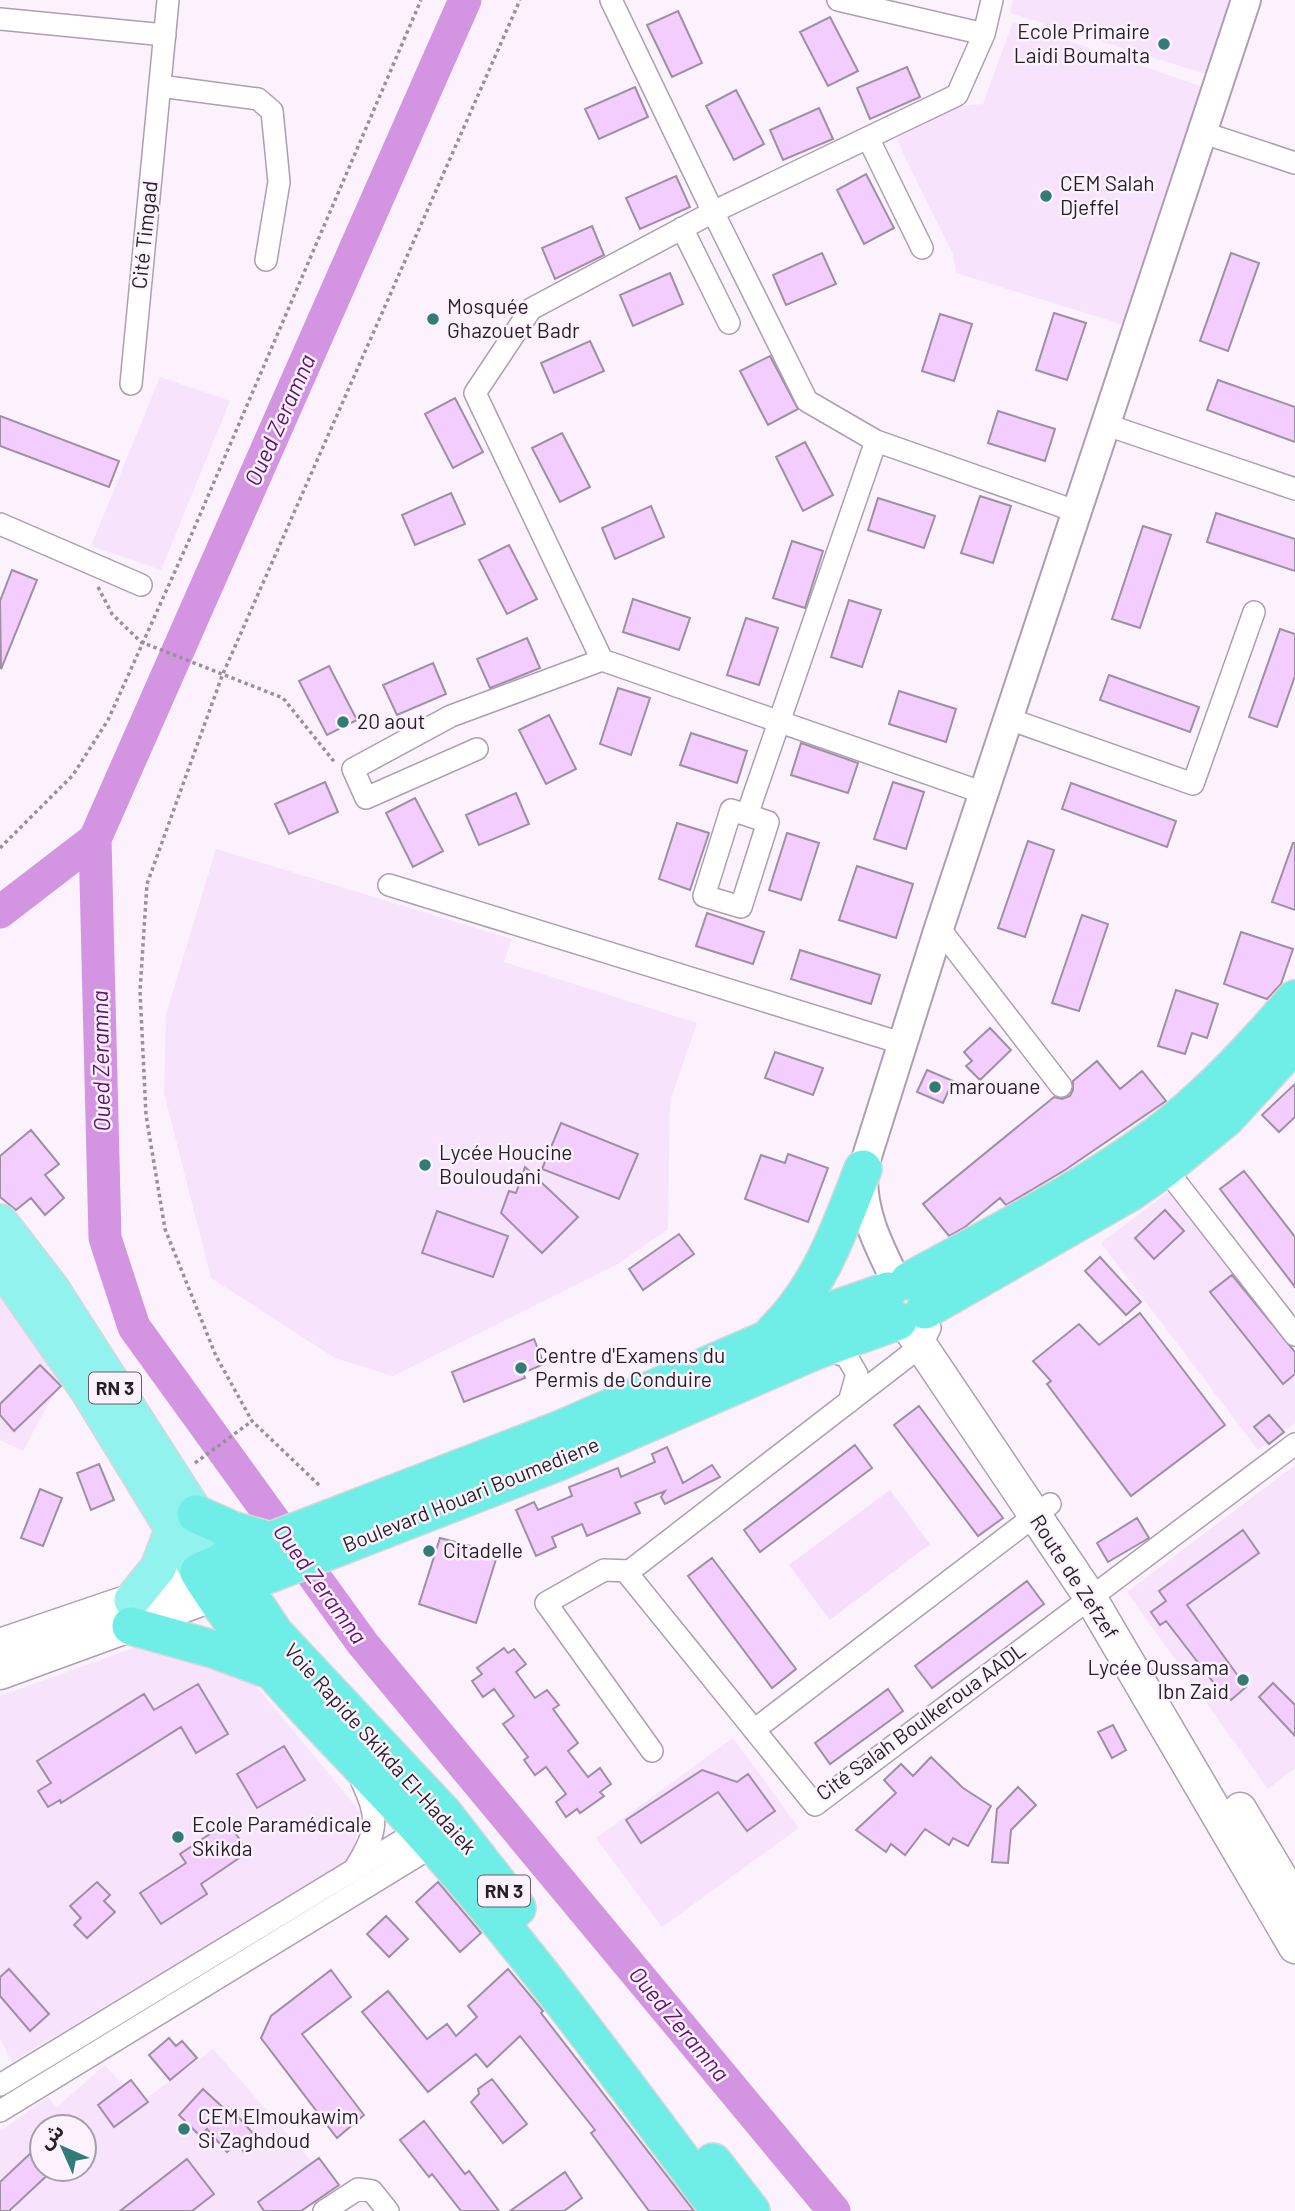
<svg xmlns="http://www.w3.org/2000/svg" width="1295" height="2211" viewBox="0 0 1295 2211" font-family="Barlow,'Noto Sans Arabic',sans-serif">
	<rect width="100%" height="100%" fill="#fbf2fe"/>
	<path fill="#f7e3fc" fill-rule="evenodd" d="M1013,0H1233L1209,75L1010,13Z
		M1013,22L1206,88L1124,325L956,273L953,254L896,139L959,106L983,104Z
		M160,377L230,401L161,570L91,546Z
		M216,849L512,939L504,962L697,1023L670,1101L668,1229L618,1264L393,1376L335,1358L211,1278L164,1093L166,1014Z
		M1171,1190L1295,1352V1423L1258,1450L1101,1243Z
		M0,1287L63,1376L23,1451L0,1440Z
		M1295,1465V1768L1268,1789L1127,1592Z
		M142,1645L240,1667L363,1815L349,1860L12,2062L0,2039V1696Z
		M733,1738L799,1828L662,1927L596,1838Z
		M213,2049L327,2179L286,2211H15L0,2192V2131L48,2097L56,2108L105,2065L139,2104ZM42,2127H84V2169H42Z"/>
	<path fill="#f7defd" d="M890,1490L930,1544L830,1620L789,1565Z"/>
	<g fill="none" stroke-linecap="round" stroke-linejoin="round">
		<path stroke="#d395e2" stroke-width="33" d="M95,839L105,1238L134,1327L363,1644L834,2211
			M0,912L95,839L465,0"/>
	</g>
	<path fill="#f3cdfd" stroke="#9e90a2" stroke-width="2" d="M678,11L702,63L672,77L647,25Z
		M830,17L858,71L828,86L800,32Z
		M907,67L920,97L870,119L857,88Z
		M635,87L648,117L599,139L585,109Z
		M736,90L764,144L734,160L706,106Z
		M819,108L833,139L783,160L770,130Z
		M866,174L894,228L864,244L837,190Z
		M676,176L690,207L640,229L626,198Z
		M592,226L604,255L555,279L542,248Z
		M822,253L836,284L786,305L773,275Z
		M1231,253L1259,263L1228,351L1200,341Z
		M670,273L683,304L633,326L620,295Z
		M1054,313L1086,323L1067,380L1036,370Z
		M940,314L972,324L954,381L922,371Z
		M590,341L604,371L554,393L541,363Z
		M770,356L798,409L768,425L740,371Z
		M1218,380L1295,407V442L1207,410Z
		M455,398L483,452L453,468L425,414Z
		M998,411L1055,429L1045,461L988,443Z
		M0,416L119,461L109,487L0,446Z
		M562,433L590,487L560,502L532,448Z
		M805,442L833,495L803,511L776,457Z
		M451,493L465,524L415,545L402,515Z
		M980,496L1011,506L993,563L961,553Z
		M878,498L935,516L924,548L868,530Z
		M651,506L664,537L615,559L602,528Z
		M1216,513L1295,539V571L1207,542Z
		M1143,526L1171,535L1140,628L1112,619Z
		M792,541L823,551L805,608L773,598Z
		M509,545L537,599L507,614L479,560Z
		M12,570L37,580L1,669L0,601Z
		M633,599L690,618L679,650L623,632Z
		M849,600L881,610L862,667L831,657Z
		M746,618L778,628L759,685L727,675Z
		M1280,629L1295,634V676L1277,727L1249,717Z
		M527,638L540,668L490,688L477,659Z
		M433,663L446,694L397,715L383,685Z
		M329,666L357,720L327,735L299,681Z
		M1109,675L1199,707L1190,732L1100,700Z
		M618,688L650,698L631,755L600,744Z
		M899,691L956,709L946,742L889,724Z
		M549,715L576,769L546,784L519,730Z
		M691,733L747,751L737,783L680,765Z
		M801,743L858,763L848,793L791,775Z
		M325,782L338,812L289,834L275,804Z
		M893,782L924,792L906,849L874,839Z
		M1071,783L1176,821L1167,847L1062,809Z
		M516,793L529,824L479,845L466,815Z
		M415,798L443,851L413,867L386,813Z
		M677,823L709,833L690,890L659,879Z
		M787,833L819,843L801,900L769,890Z
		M1028,841L1054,850L1025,937L998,928Z
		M1293,843H1295V910L1272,902Z
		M857,866L913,884L896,938L839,920Z
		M707,913L764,932L753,964L696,946Z
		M1082,915L1108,924L1079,1011L1052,1003Z
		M1241,932L1293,949L1281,984L1267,999L1224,984Z
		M800,950L880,975L871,1004L791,979Z
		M1176,990L1218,1004L1207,1038L1192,1033L1185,1054L1158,1046Z
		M990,1028L1011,1050L980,1080L966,1066L972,1061L964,1052Z
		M775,1052L823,1068L813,1095L765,1078Z
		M1097,1061L1120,1089L1142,1071L1166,1101L1065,1170L1006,1205L1000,1198L965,1227L949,1236L923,1204L1054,1097L1062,1099L1070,1096L1073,1090V1081Z
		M927,1070L953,1081L943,1103L917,1092Z
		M1295,1084V1117L1279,1132L1262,1115Z
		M561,1123L638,1154L619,1199L542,1169Z
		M31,1130L59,1164L45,1175L64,1198L45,1215L31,1198L16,1210L0,1197V1156Z
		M788,1154L828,1168L808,1222L745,1199L761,1155L785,1163Z
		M525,1167L578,1217L542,1253L501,1213L509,1191L516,1193Z
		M1244,1171L1295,1237V1287L1220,1189Z
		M1165,1210L1184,1231L1154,1259L1135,1238Z
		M437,1211L508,1236L493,1277L422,1253Z
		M679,1234L694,1254L643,1290L629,1269Z
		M1100,1257L1141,1302L1126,1315L1085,1271Z
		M1232,1275L1295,1352V1374L1283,1384L1210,1292Z
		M1140,1313L1225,1425L1131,1496L1047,1384L1051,1381L1033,1361L1079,1324L1099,1345Z
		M534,1339L544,1364L523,1373L525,1378L464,1402L452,1372Z
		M40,1365L61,1386L14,1431L0,1415V1404Z
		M919,1406L1003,1518L978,1536L894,1425Z
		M1269,1415L1284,1432L1269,1444L1254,1427Z
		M855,1445L872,1468L760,1552L744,1530Z
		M667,1447L683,1483L712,1465L720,1477L665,1504L661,1497L665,1491L635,1503L640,1513L587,1536L582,1524L552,1537L556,1547L536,1556L516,1510L534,1502L538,1510L572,1496L569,1487L618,1468L621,1477L655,1462L652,1454Z
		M99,1464L114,1500L91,1510L77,1473Z
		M40,1489L62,1498L43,1546L21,1538Z
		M1137,1518L1149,1538L1108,1562L1097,1543Z
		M1243,1530L1259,1553L1187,1605L1246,1687L1231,1700L1220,1691L1166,1621L1160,1625L1151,1612L1166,1601L1159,1591Z
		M440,1538L498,1553L476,1623L419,1604Z
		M712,1558L796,1669L772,1688L688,1576Z
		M1027,1581L1044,1604L932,1688L915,1666Z
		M504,1648L508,1653L514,1649L526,1664L516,1672L535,1698L547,1690L559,1705L553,1709L578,1743L568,1751L588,1777L600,1768L611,1784L600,1792L604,1796L580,1813L577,1809L566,1817L556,1802L566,1794L546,1767L535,1775L524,1760L528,1757L503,1724L514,1716L494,1689L483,1697L472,1681L482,1674L477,1668Z
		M1273,1683L1295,1705V1736L1259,1697Z
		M198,1684L228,1734L196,1753L181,1727L61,1803L60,1800L48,1807L38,1791L51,1783L37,1761L144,1694L154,1710Z
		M888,1689L903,1711L830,1764L815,1743Z
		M1113,1725L1126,1750L1112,1758L1098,1732Z
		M284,1746L305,1780L257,1808L237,1774Z
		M931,1757L963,1788L991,1806L968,1846L953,1838L949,1845L925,1829L905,1855L891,1844L886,1852L856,1830L896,1793L884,1780L901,1764L913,1776Z
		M702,1770L737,1782L748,1774L775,1811L747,1831L718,1792L641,1843L626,1820Z
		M1018,1787L1036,1805L1011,1830L1008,1863L992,1862L997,1809Z
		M228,1822L248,1852L201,1884L207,1894L161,1924L140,1893L186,1863L180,1854Z
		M97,1882L110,1895L104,1901L115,1912L87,1938L74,1925L81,1918L70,1906Z
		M438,1882L481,1933L460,1952L416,1902Z
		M386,1916L408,1939L389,1957L367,1934Z
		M9,1969L49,2014L30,2031L0,1996V1977Z
		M508,1969L543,2011L541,2013L694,2211H649L591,2133L595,2130L520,2036L487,2067L476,2054L428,2092L362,2012L388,1991L427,2039L447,2024L456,2036L477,2017L468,2006Z
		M331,1970L351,1997L302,2034L364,2115L337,2138L261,2038L271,2016Z
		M169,2038L176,2046L182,2041L197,2058L170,2080L149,2055Z
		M492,2079L527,2124L503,2143L471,2102L479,2094L478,2089Z
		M131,2080L148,2102L114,2127L98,2105Z
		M203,2089L229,2113L232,2110L258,2139L244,2152L237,2144L227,2152L207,2129L200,2136L179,2115Z
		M424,2121L465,2174L469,2171L499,2211H461L432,2174L429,2177L400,2140Z
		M35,2149L42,2157V2169H54L9,2211H0V2182Z
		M319,2158L339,2185L301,2211H264L258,2202Z
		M187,2159L214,2194L192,2211H120Z
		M565,2172L582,2198L564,2211H510Z"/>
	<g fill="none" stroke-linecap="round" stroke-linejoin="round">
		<g stroke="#ad9fb1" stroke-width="24">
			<path id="minor" d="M611,0L713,212L957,95L984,34L992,0
				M838,0L984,34
				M0,19L165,35
				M160,86L258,99L272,111L279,182L266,260
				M1204,133L1295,163
				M868,138L922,248
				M682,228L729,323
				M131,384L168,0
				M1107,425L1295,489
				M0,524L141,585
				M602,660L984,793
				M1009,719L1193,784L1254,612
				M477,749L366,798L353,769L451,716L602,660L475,393L531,309L713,212L807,401L876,441
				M747,815L768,822L741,907L704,896L731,810L747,815L876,441L1078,512
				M389,885L901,1043
				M939,928L1061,1086
				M1165,1168L1295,1335
				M930,1328L921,1346L627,1573L815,1805L1295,1444
				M824,1348L847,1357L857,1374L849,1402
				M630,1571L604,1570L546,1603L652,1751
				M754,1730L1050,1504
				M355,1868C377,1833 380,1819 362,1782
				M0,2085L429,1824
				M0,2111L443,1840
				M324,2211L358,2189L372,2191L388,2211"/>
		</g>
		<g stroke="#ad9fb1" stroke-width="32">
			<path id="tertiary" d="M897,1283C878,1245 861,1212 863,1169L939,928L1246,0"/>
		</g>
		<g stroke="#ad9fb1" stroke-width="35">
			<path id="secondary" d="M905,1322L1090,1597L1295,1947
				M0,1645L132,1600L199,1572
				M0,1673L214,1595
				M1240,1809L1295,1901"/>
		</g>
		<g stroke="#d8d7d8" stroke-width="38">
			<path id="primary" d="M0,1222L51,1288L212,1539
				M0,1264L88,1390L199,1572
				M132,1600L158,1568L173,1529"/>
		</g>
		<g stroke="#d8d7d8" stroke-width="40">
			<path id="trunk" d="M909,1281C998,1232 1090,1187 1171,1124C1216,1088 1257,1043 1295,999
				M925,1310L1129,1193L1165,1168L1226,1118L1295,1043
				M774,1332C820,1287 840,1228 863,1169
				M196,1514L232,1530L271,1541
				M225,1559L275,1634L444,1814L517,1908
				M218,1594L563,1460L817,1350L898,1321
				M131,1626L216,1650L270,1670
				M713,2162L751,2211
				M720,2211C627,2087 536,1960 433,1844C354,1754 262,1675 199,1572L271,1541L559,1430L839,1308L888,1291"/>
		</g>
		<path stroke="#98919a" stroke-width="3.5" stroke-dasharray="3.5 3.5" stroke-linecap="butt" d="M98,587L112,614L141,642L283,698L336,764
			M0,848L73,775L108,720L190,538L421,0
			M195,1463L252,1421
			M319,1485L252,1421L216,1356L165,1229L146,1115L140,991L147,884L222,676L520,0"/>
		<use href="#minor" stroke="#fff" stroke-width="21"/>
		<use href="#tertiary" stroke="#fff" stroke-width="28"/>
		<use href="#secondary" stroke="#fff" stroke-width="32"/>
		<use href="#primary" stroke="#92f2ed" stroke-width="35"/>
		<use href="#trunk" stroke="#6eeee7" stroke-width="37"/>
	</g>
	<g fill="#327b76" stroke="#fbf2fe" stroke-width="2.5">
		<circle cx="1164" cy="44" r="7"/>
		<circle cx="1046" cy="196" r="7"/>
		<circle cx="433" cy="319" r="7"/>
		<circle cx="343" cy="722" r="7"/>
		<circle cx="935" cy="1087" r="7"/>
		<circle cx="425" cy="1165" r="7"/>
		<circle cx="521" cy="1368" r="7"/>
		<circle cx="429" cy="1551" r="7"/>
		<circle cx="1243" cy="1680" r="7"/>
		<circle cx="178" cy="1837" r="7"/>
		<circle cx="184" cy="2129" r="7"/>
	</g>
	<g text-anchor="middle" stroke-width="5" stroke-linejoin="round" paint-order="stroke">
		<g fill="#fbf2fe" stroke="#655e67" stroke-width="2">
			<rect x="89" y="1372.5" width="52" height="31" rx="5"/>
			<rect x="478" y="1875.5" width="52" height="31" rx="5"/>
		</g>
		<g font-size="19" font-weight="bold" fill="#251f26">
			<text x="115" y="1395">RN 3</text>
			<text x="504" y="1898">RN 3</text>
		</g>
		<g font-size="21" fill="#251f26" stroke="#fbf2fe" text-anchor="start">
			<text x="1150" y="39" text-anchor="end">Ecole Primaire<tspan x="1150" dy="24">Laidi Boumalta</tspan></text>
			<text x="1060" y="191">CEM Salah<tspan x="1060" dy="24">Djeffel</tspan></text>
			<text x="447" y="314">Mosquée<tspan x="447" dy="24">Ghazouet Badr</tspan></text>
			<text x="357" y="729">20 aout</text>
			<text x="949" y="1094">marouane</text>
			<text x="439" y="1160">Lycée Houcine<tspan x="439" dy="24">Bouloudani</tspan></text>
			<text x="535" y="1363">Centre d'Examens du<tspan x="535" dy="24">Permis de Conduire</tspan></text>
			<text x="443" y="1558">Citadelle</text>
			<text x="1229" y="1675" text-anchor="end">Lycée Oussama<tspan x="1229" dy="24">Ibn Zaid</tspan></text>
			<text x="192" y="1832">Ecole Paramédicale<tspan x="192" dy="24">Skikda</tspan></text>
			<text x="198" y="2124">CEM Elmoukawim<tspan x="198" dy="24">Si Zaghdoud</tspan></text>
		</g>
		<g font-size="21" fill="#251f26" stroke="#fbf2fe">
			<text transform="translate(145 235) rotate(-84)" y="7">Cité Timgad</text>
			<text transform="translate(471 1495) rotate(-22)" y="7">Boulevard Houari Boumediene</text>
			<text transform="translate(1074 1577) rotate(57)" y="7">Route de Zefzef</text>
			<text transform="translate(921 1722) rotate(-36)" y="7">Cité Salah Boulkeroua AADL</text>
			<text transform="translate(380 1749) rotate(48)" y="7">Voie Rapide Skikda El-Hadaiek</text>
		</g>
		<g font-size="23" font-style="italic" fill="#5f1270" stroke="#fbf2fe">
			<text transform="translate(280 420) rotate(-66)" y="8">Oued Zeramna</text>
			<text transform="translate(101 1061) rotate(-91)" y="8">Oued Zeramna</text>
			<text transform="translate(320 1584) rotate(54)" y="8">Oued Zeramna</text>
			<text transform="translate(679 2024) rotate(50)" y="8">Oued Zeramna</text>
		</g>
	</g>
	<g transform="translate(63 2148) rotate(315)"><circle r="33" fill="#fbf2fe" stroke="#a59ea8" stroke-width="2"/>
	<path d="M0-5L12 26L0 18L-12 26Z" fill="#327b76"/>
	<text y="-10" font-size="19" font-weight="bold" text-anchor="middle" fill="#251f26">ش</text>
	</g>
</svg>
